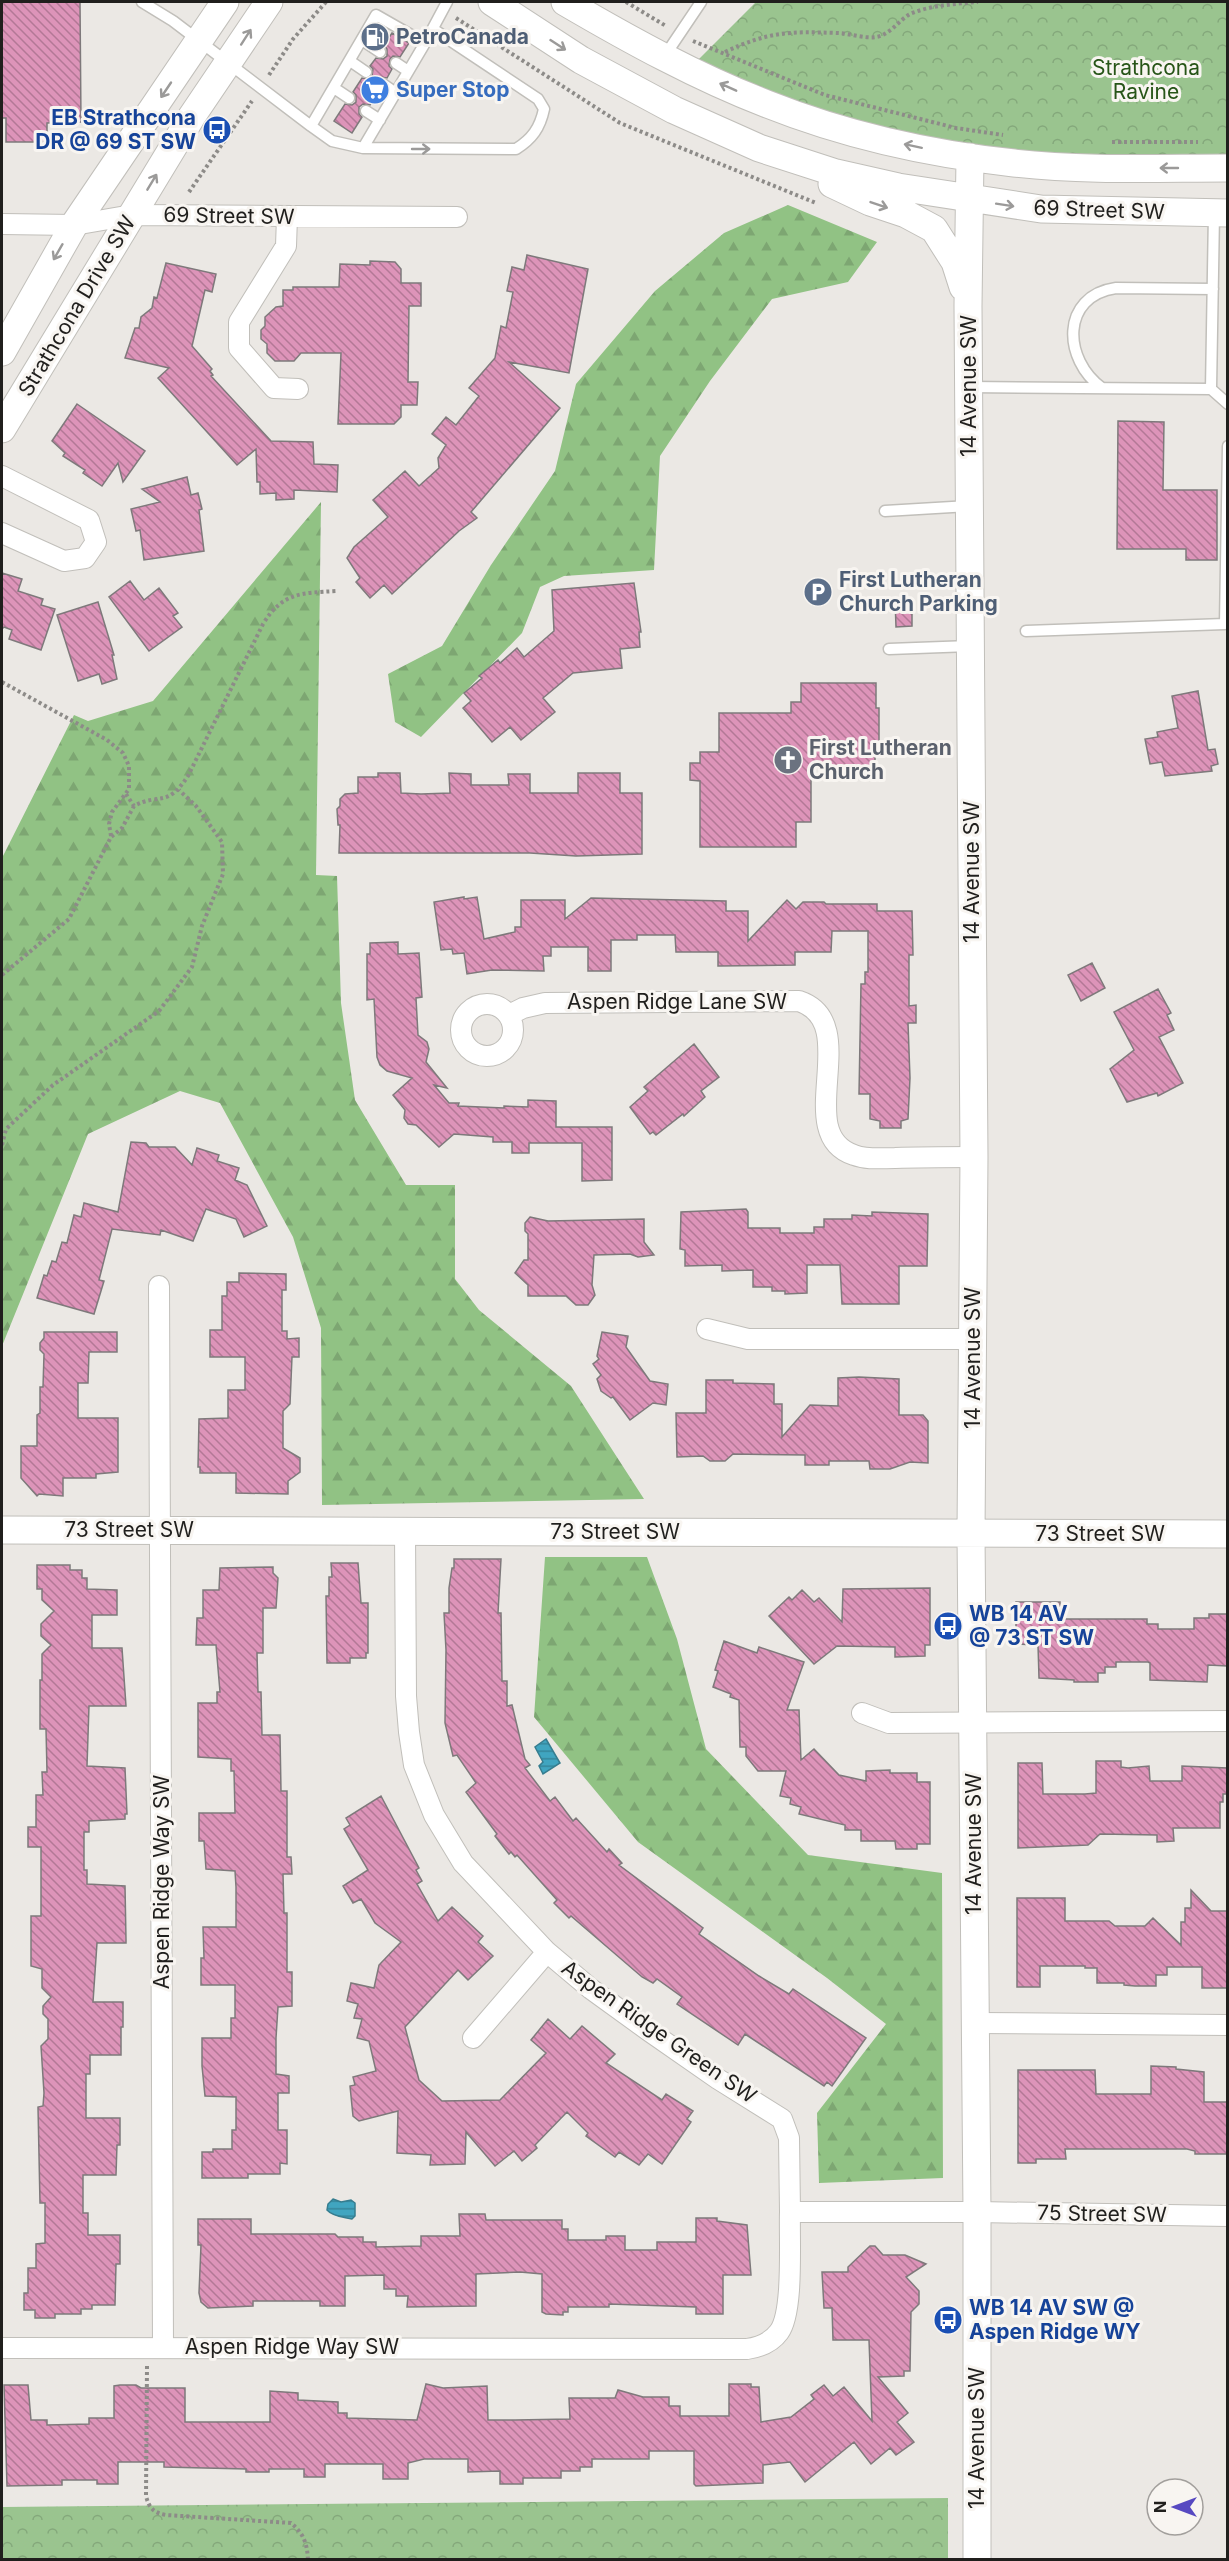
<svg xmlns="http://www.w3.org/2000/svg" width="1229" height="2561" viewBox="0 0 1229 2561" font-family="Inter,sans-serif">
	<defs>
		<pattern id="forest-firs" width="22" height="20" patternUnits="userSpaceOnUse" patternTransform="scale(1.5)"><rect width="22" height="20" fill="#91c284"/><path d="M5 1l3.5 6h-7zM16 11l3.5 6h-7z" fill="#7da672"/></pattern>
		<pattern id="park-crowns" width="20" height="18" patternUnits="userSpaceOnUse" patternTransform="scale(1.5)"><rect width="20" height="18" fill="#9ac48f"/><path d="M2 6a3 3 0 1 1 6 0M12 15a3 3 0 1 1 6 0" fill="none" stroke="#84a87b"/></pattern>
		<pattern id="water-rules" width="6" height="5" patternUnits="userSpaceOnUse" patternTransform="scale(1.5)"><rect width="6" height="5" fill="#40a5c0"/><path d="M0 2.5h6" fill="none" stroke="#35869b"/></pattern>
		<pattern id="building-back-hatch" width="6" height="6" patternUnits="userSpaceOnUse" patternTransform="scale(1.5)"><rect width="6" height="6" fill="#dd94b9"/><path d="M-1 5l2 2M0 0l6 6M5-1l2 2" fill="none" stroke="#b37896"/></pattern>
	</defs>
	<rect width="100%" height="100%" fill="#ebe8e4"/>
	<path fill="url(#forest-firs)" d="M788,205L877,242L848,282L772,299L710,381L660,456L654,570L564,576L540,587L522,633L421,737L395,722L388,674L442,646L491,565L555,471L576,384L655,291L724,233Z
		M321,502L316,875L337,876L341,1003L355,1100L406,1185H455V1279L479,1310L571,1386L644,1499L322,1505L321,1328L293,1237L220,1103L180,1091L88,1134L2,1346V858L74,715L88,721L153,701Z
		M545,1557H647L677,1639L706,1749L808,1855L942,1873L943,2178L819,2183L817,2113L886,2024L827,1978L638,1842L534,1717Z"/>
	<path fill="url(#park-crowns)" d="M756,2H1227V159L1092,160L906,135L759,90L697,61Z
		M948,2498V2559H2V2507Z"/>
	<path fill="url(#water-rules)" stroke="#367d8f" stroke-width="1.5" d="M546,1739L560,1763L543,1774L539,1766L543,1762L535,1747Z
		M333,2199L341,2202L351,2200L355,2203V2216L352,2219C345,2217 333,2217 327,2210L328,2204Z"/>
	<path fill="url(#building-back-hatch)" stroke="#7e797b" stroke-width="1.5" d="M2,2H80L81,122L47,123V142H6V118H2Z
		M392,33L409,43L400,57L393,56L390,59L389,66L392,69L387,78L380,77L377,80L376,87L379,90L370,105L363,104L359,107V114L362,117L352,133L334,121L345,104L352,105L356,102V95L353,92L362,78L369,79L372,76L373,69L370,66L376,58L383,59L387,56V49L384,45Z
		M527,255L588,269L569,373L509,362L560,408L471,512L477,518L459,531L392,594L384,585L370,598L356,582L360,578L347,558L354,547L388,517L373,500L405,471L419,486L439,468L438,458L446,445L432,434L446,417L456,425L479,396L469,388L495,358L501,326L506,328L513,292L507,291L512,267L524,270Z
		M370,261L395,262L401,269V283H421V306H409L408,382H418L417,405H401V417L394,424H338L341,353H301L294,361H275L267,353V344L261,339V330L265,326V317L276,307L283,306V290H293V287H339L340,264L370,265Z
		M166,263L216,274L212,292L205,290L192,346L212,369L210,371L213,375L211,376L271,441L313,442L314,464L338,465L337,492L294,490V499L276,500V493L260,494V482H257L256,449L237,465L158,378L169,368L125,358L135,328H139L141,317L152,308L154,297L157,298Z
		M77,404L145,451L123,482L118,463L102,486L83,473L85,470L63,456L65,453L52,441Z
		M1118,421L1164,422L1163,490H1217V560H1186V549H1117Z
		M187,477L191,495L198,493L202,509L199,510L204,551L144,560L140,530L136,531L131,509L160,502L142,489Z
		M2,573L22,579L18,591L43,599L41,605L55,609L41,650L9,639L12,630L4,627L2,629Z
		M130,581L144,600L159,588L178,613L173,616L182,627L149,651L109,597Z
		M634,583L641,632H639L640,647L620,649L622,668L573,673L543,698L555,712L521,740L510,727L492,742L463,708L471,701L464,693L482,678L479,676L498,660L500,663L517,648L524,657L554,631L552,590Z
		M895,599H912V626L896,627Z
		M98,602L114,655H112L117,679L102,684L99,674L78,681L57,615Z
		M801,683H876V708H879V742H875V767L811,768V822H796V847H700V781L690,780V763H700V752H719V713H791V702H801Z
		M1198,691L1208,750L1215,749L1218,764L1211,766L1212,771L1165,776L1162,762L1150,764L1145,739L1158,737L1157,732L1178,728L1172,696Z
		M378,773H400L401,793L421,794L450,793L449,773L471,774V785H509L508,774H530V793H578V773H620V793H642V854L576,856L530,853H339L340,825H338L337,809L340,806V799L345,794L358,793V777H378Z
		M464,897V899L477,897L484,939L515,932V927H521V900H565V919L591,898L726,901V911H748V941L787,900L796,909L803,902H824L826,904H877V911H912L913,955H909V1006L916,1005V1023H908L910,1078L908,1119L901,1121V1128H880V1121L870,1119V1094H859L861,984H865V972H868V931H832L831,952H795V965L718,966V952H676L675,935H637V940H611V971H588V947H551V956H543L544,971L492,970L467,974L464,953L453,954L452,949L441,950L434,902Z
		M398,942V954L419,953L422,997L416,998L418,1035L427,1042L429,1049L426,1062L447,1088L434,1085L449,1103H459L458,1106L504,1108V1106L528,1107V1100L556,1101V1127H612V1180L582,1181V1143H529V1153H512V1142H493V1137L454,1134L439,1147L416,1125L408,1124L404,1118L405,1110L393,1095L412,1078L387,1071L380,1065L377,1057L374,999L367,1000V954H370V943Z
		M1092,963L1105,988L1081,1001L1068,975Z
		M1158,989L1171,1013L1167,1015L1174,1030L1159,1037L1183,1083L1158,1096L1157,1093L1127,1102L1110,1069L1134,1050L1114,1012Z
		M694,1044L719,1077L701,1091L705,1097L684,1116L683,1114L656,1135L653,1132L650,1134L630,1107L648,1091L644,1087Z
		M131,1142L146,1143L149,1147H175L192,1165L197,1148L219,1155L217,1161L239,1168L235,1180L247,1185L267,1226L244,1237L236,1219L206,1209L193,1241L161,1230L160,1235L112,1229L99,1280L104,1281L94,1314L37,1298L44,1275L47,1276L52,1261L56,1262L62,1242L67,1243L74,1215L81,1217L84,1203L118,1212Z
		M746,1209L748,1212V1228H780V1233H814V1227H824V1219H852V1215L872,1216V1212L928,1214L927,1266H899V1304H842L840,1265H807V1293L785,1294V1291H772V1287H753V1270L722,1271V1265L685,1266V1250L680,1249L681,1212Z
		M530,1217L548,1221L644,1219V1242L654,1255L638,1257L630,1254L594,1255L592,1285L595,1295L588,1305H576L566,1296H528V1285L515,1273L524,1260H528V1234L525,1231V1223Z
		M239,1273L286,1274V1290H282V1331H287V1339L299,1338V1357H292L290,1404L283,1411V1448L300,1458V1472L288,1481V1494L236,1493V1473H200V1467H198L199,1419L228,1418V1390H245V1357H210V1330H222V1296H227V1282H239Z
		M44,1332H117V1352H89L88,1383H78V1418H118V1472L96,1474V1478H63V1496L39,1494L37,1496L21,1478V1446H37V1415L40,1413V1387H43L44,1354L40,1350V1343L44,1338Z
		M602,1332L628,1336L626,1347L650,1381L668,1384L666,1405L653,1403L630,1420L613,1397L611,1398L601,1391L597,1379L601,1375L593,1364L599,1359L597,1356Z
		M859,1377L899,1379V1415H923L928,1421V1463L910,1462L890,1469H870L869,1461H829V1465H805V1455L733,1454L725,1461H710L703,1456L677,1457L676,1413H706V1380H733V1383L774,1384V1404H782V1437L810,1405L838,1406V1378Z
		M454,1559H501L498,1613H501L502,1681H507V1706L512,1705L525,1759L530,1765L525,1768L550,1801L555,1797L573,1821L576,1818L607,1852L609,1849L622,1863L619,1865L703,1928L699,1934L759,1976L789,1994L793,1989L866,2038L832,2086L827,2082L824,2086L745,2034L738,2045L677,2004L682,1997L657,1979L653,1983L642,1977L571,1916L569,1918L554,1903L557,1900L517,1855L515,1857L511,1852L509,1854L495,1836L497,1834L466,1792L476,1783L457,1755L453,1756L445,1723L446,1650L444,1613H449V1588L452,1568H454Z
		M331,1563H358L361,1603H368V1653H366V1658H350V1663H327L326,1596H329V1577H332Z
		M37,1565H70V1570H82V1578H87V1589L117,1590V1615H92V1648H122L126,1706H89L87,1766L125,1768L127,1814H125V1819L89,1821V1832H84V1870H87V1884L125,1886L126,1939V1943H97L93,2002H123V2027H121V2055H90V2074H86V2118H120V2145H117L116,2175H83V2213H88V2235H120V2264H116L115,2305H92V2309H81V2314H55V2318H35V2310H24V2293H28V2268H36V2244L45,2243V2203H40L38,2107L43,2106L44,2093L41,2046L48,2039V2019L43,2014V2006L51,1997L42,1988V1969L31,1966V1916H41V1847H28V1827H36V1795H43L42,1772H47L46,1729H40V1680H42V1654L51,1645L41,1636V1624L54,1611L42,1600V1589H37Z
		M273,1567V1573L278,1578L276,1608H263V1653H257L258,1692H261L262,1735H280L281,1791H287V1857H291L292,1874H283L284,1913H287V1972H292V2006L278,2007L276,2038V2074L289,2076V2093H278V2130H287V2164L280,2163V2174H248V2178H202V2152H213V2149H232V2130H236V2097L205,2096L202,2066V2038H231V2018H235V1985H201V1958H204L203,1927H236V1887L235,1871L206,1869L204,1841H199V1813H235L234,1771H231V1759L198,1757V1703H217V1692H220L216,1645H196L197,1618H203V1590H219L220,1568Z
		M930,1588V1645H925V1656L895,1657V1647L837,1646L814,1664L769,1616L789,1597L792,1600L802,1590L814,1602L819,1598L842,1622L843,1589Z
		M1016,1602H1060V1619H1147V1624H1158V1629H1194V1618H1209V1614H1227V1666L1208,1665L1207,1682L1150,1680V1663L1148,1662H1116V1667H1105V1673H1098V1682H1074V1680L1039,1678L1038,1645L1016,1644Z
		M724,1641L757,1653L759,1647L804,1662L787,1710H799L801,1760L814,1749L839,1775L866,1781V1771L890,1770V1773H917V1782H930V1844H917V1849H896L895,1841H861V1830H845V1825L799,1814L801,1807L790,1804L791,1798L780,1796L786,1771H758L746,1756V1747H740L739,1700L730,1697L731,1694L713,1687L718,1671L715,1670Z
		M1096,1761H1121V1767L1128,1768L1149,1766L1150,1781H1182V1766L1227,1768V1794H1223V1802H1220V1828H1173L1174,1841L1157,1842V1835L1100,1834L1088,1845L1018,1848V1763H1042L1043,1794H1085L1096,1793Z
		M381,1796L419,1868L416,1870L422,1881L417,1884L438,1921L452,1907L483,1936L478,1942L493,1956L468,1980L458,1970L405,2027L419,2080L442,2101L500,2100L546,2053L531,2040L548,2019L570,2039L582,2026L615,2054L606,2063L662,2100L666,2094L693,2111L687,2119L691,2122L662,2164L648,2154L639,2165L619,2152L615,2157L586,2136L588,2133L567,2112L535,2145L537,2148L522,2161L514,2151L495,2166L466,2132L465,2164L430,2165L431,2155L397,2153L398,2111L359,2121L353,2116L350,2086L355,2085L353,2077L376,2071L369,2041L357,2038L362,2019L354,2018L358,2004L347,2001L351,1983L374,1988L379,1965L401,1942L375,1923L361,1899L353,1903L343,1886L368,1870L344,1829L350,1825L346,1818Z
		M1191,1890L1211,1911H1227V1988H1202V1967H1167V1975H1156V1986H1135L1124,1985V1983H1097V1968H1085V1966H1040V1987H1017V1898H1065V1921H1109L1115,1926H1145L1153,1918L1181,1945V1922H1185V1908H1191Z
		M1151,2066L1176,2067V2069L1204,2072V2102H1227V2154H1195V2151L1187,2149H1065L1066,2159H1036V2163H1018V2070H1095L1096,2094H1151Z
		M459,2214H485L486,2220H562V2229H568V2240H606V2236H625V2250H657V2242H696V2218H717V2221L747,2225L751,2275H723V2314H696V2307L609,2304V2307H568V2312H563V2315L546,2314L542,2312V2274L520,2272L476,2274V2306L407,2307L408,2296H396V2289H384V2275L345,2276V2306H320V2301H253V2306L208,2308L201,2302L199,2293L201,2245H198V2219H251V2234H335L338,2237H363V2242H376V2247L421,2246V2236H460Z
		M870,2246H875L883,2255H905L926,2264L906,2277L919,2291V2304L911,2312L910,2371H904V2376L878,2377L908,2413L897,2422L914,2442L896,2455L890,2448L871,2464L854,2442L805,2482L790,2462L763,2465V2483L696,2486L694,2484V2451H649V2459H592V2467H580V2471H561V2478H523V2484H500V2471L468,2472V2459H424L408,2463V2479H383V2464H325V2477H304V2469H269V2472H246V2469L164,2467V2462H118V2484H97V2480H62V2485L7,2486L4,2385H28L31,2420H47V2425L89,2424V2418H114V2386L120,2385H136L141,2388H185V2422H270V2391L298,2393V2400L338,2402V2413H347V2418L417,2420L426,2384L443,2388L487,2386L488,2420H515L570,2419L569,2398H615L618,2390L643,2397H669V2406H680V2416H729V2384H751V2387H759L761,2422L791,2417L814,2399L811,2395L824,2385L833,2396L844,2387L872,2421L869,2340H833L832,2308H824L822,2272H848V2267Z"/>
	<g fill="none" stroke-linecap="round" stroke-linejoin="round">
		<g stroke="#c1bfba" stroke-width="13">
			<path id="lane" d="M142,2L173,21L311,126
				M433,29L538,99L544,109C540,128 532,139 516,149L363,148L332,141L311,126L376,15L425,43L447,2
				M362,40L380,52
				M664,57L701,2
				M350,61L366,72
				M396,63L408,71
				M383,84L396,93
				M334,88L349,98
				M366,111L380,120
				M363,148L425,43
				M969,387L1211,389L1214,213
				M1102,388C1063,360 1060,296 1116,288L1213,289
				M1211,389L1228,404
				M885,511L969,506
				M1026,631L1225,624L1228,446
				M889,649L970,646"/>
		</g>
		<g stroke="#c1bfba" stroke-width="22">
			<path id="street" d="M287,217L286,246L239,322V348L274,388L298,389
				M2,224L74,225L132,215L457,217
				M2,476L89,520L96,542L85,558L64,561L2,533
				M461 1030a26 26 0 1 1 52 0a26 26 0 1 1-52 0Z
				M509,1015L523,1008L545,1003L799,1001C865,1023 790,1134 854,1155C867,1160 882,1158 895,1158C921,1157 947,1157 974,1157
				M159,1286L163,2347
				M707,1329L748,1339H973
				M405,1531L406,1696L409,1732L414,1765L434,1815L463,1863L547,1952L591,1989L649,2031L718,2079L782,2119L789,2138L790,2212
				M862,1713L889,1723L1228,1721
				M975,2023L1228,2025
				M473,2038L547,1952
				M2,2348L747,2349C760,2347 771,2343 779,2332C794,2312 789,2239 790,2212H977L1228,2216"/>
		</g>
		<g stroke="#c1bfba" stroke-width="29">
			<path id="secondary" d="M492,2L581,60L674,110L759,148L836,173L898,187L1041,209L1228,213
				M565,2C630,40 697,77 767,104C845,135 931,154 1014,163C1085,171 1157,168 1228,168
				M970,157L968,306L974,1157L971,1534L977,2212V2560
				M832,184L870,202L906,214L934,229L955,262L963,287
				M2,352L74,225L225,2
				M2,429L192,116L269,2
				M2,1530L1228,1534"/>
		</g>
		<path stroke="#8d8b88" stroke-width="4" stroke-dasharray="3 3" stroke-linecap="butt" d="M626,2L666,26
			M456,18L620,123L816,203
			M693,41L825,95L956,128L1003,135
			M725,52C767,32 790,31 836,33C849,33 864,39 876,37C890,35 899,20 910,14C931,5 955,4 978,2
			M269,75L293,39L326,2
			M1112,142H1198
			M189,192L252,101
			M2,682L107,740L123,753L129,766V789L112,812L109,824L111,836
			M126,794L134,806
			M2,975L69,919L111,837L122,828L134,806C160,792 166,809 188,776L263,624C283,592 301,593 337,591
			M2,1145L6,1129L53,1085L159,1011L192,967L202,926L223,874L222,842L196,806L179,790
			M147,2366L146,2496C149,2508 154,2513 166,2515L291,2523C304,2534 307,2543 308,2560"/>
		<use href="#lane" stroke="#fff" stroke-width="10"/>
		<use href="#street" stroke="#fff" stroke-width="20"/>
		<use href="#secondary" stroke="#fff" stroke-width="27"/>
	</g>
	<defs><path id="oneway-shaft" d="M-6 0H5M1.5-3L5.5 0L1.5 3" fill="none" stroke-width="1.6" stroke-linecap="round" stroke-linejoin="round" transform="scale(1.5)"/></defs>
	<g stroke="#9b9a99">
		<use href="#oneway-shaft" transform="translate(246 37) rotate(-57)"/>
		<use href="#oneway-shaft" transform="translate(558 45) rotate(33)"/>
		<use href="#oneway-shaft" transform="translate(728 87) rotate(-156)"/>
		<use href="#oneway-shaft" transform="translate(166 90) rotate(124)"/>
		<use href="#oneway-shaft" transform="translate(913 146) rotate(-168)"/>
		<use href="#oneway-shaft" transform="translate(421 149)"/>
		<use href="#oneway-shaft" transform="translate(1169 168) rotate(-180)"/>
		<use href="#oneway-shaft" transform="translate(152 182) rotate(-59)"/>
		<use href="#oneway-shaft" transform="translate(879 205) rotate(19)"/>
		<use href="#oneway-shaft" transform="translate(1005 205) rotate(9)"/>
		<use href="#oneway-shaft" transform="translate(58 252) rotate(120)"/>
	</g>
	<defs>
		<g id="fuel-disc" transform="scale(1.5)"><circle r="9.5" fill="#5c6f8a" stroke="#f8f5f1"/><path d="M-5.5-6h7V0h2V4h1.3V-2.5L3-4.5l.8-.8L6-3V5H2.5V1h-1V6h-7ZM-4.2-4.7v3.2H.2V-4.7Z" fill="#fff"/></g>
		<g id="supermarket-disc" transform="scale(1.5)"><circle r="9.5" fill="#3f7fe0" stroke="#f8f5f1"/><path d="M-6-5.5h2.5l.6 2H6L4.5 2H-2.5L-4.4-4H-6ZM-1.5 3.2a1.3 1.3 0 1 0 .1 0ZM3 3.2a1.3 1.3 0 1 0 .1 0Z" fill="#fff"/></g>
		<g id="bus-disc" transform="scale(1.5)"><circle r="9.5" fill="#1a4fb4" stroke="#f8f5f1"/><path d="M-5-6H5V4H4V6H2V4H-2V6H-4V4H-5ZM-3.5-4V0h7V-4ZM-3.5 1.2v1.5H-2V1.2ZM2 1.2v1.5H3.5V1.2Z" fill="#fff"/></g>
		<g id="parking-disc" transform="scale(1.5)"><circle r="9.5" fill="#5c6f8a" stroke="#f8f5f1"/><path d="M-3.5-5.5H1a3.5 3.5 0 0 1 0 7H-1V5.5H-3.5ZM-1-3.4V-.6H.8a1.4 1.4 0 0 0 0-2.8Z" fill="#fff"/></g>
		<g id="church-disc" transform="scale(1.5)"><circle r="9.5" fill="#6b7280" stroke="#f8f5f1"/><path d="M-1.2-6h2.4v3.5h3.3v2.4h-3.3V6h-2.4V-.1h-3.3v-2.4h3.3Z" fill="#fff"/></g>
	</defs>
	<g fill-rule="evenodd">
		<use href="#fuel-disc" x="375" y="37"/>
		<use href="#supermarket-disc" x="375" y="90"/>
		<use href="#bus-disc" x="217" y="130"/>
		<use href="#parking-disc" x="818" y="592"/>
		<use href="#church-disc" x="788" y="760"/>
		<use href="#bus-disc" x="948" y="1626"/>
		<use href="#bus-disc" x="948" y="2320"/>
	</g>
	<g text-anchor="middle" stroke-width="6" stroke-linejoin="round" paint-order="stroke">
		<g font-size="21" font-weight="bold" fill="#4e5e75" stroke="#f8f5f1" text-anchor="start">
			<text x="396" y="44">PetroCanada</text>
			<text x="839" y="587">First Lutheran<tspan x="839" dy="24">Church Parking</tspan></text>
		</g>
		<g font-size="21" fill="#275518" stroke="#f8f5f1">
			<text x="1146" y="75">Strathcona<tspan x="1146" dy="24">Ravine</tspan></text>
		</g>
		<g font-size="21" font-weight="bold" fill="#366cbe" stroke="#f8f5f1" text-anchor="start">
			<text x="396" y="97">Super Stop</text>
		</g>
		<g font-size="21" font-weight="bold" fill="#164399" stroke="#f8f5f1" text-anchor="start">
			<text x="196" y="125" text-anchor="end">EB Strathcona<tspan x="196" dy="24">DR @ 69 ST SW</tspan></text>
			<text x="969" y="1621">WB 14 AV<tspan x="969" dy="24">@ 73 ST SW</tspan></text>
			<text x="969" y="2315">WB 14 AV SW @<tspan x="969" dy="24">Aspen Ridge WY</tspan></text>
		</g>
		<g font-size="21" fill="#201f1d" stroke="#f8f5f1">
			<text transform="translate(1099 210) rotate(2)" y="7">69 Street SW</text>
			<text transform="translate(229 216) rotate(1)" y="7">69 Street SW</text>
			<text transform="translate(77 306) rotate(-59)" y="7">Strathcona Drive SW</text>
			<text transform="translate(969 386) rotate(-90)" y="7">14 Avenue SW</text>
			<text transform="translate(972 872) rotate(-90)" y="7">14 Avenue SW</text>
			<text x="677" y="1009">Aspen Ridge Lane SW</text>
			<text transform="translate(973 1358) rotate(-90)" y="7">14 Avenue SW</text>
			<text x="129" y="1537">73 Street SW</text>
			<text x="615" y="1539">73 Street SW</text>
			<text x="1100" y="1541">73 Street SW</text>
			<text transform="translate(974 1844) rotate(-90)" y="7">14 Avenue SW</text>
			<text transform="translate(162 1882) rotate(-90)" y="7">Aspen Ridge Way SW</text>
			<text transform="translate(659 2032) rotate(35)" y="7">Aspen Ridge Green SW</text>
			<text transform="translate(1102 2214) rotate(1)" y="7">75 Street SW</text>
			<text x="292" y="2354">Aspen Ridge Way SW</text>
			<text transform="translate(977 2438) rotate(-90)" y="7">14 Avenue SW</text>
		</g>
		<g font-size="21" font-weight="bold" fill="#5b616d" stroke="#f8f5f1" text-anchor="start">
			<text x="809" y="755">First Lutheran<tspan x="809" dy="24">Church</tspan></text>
		</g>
	</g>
	<rect width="1229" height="2561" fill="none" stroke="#201f1d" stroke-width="6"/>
	<g transform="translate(1175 2507) rotate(270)"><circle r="28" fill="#f8f5f1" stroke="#a29f9c" stroke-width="1.5"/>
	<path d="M0-4.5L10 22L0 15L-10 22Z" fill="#5749c1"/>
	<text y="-9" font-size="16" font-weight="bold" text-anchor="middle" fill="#201f1d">N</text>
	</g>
</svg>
